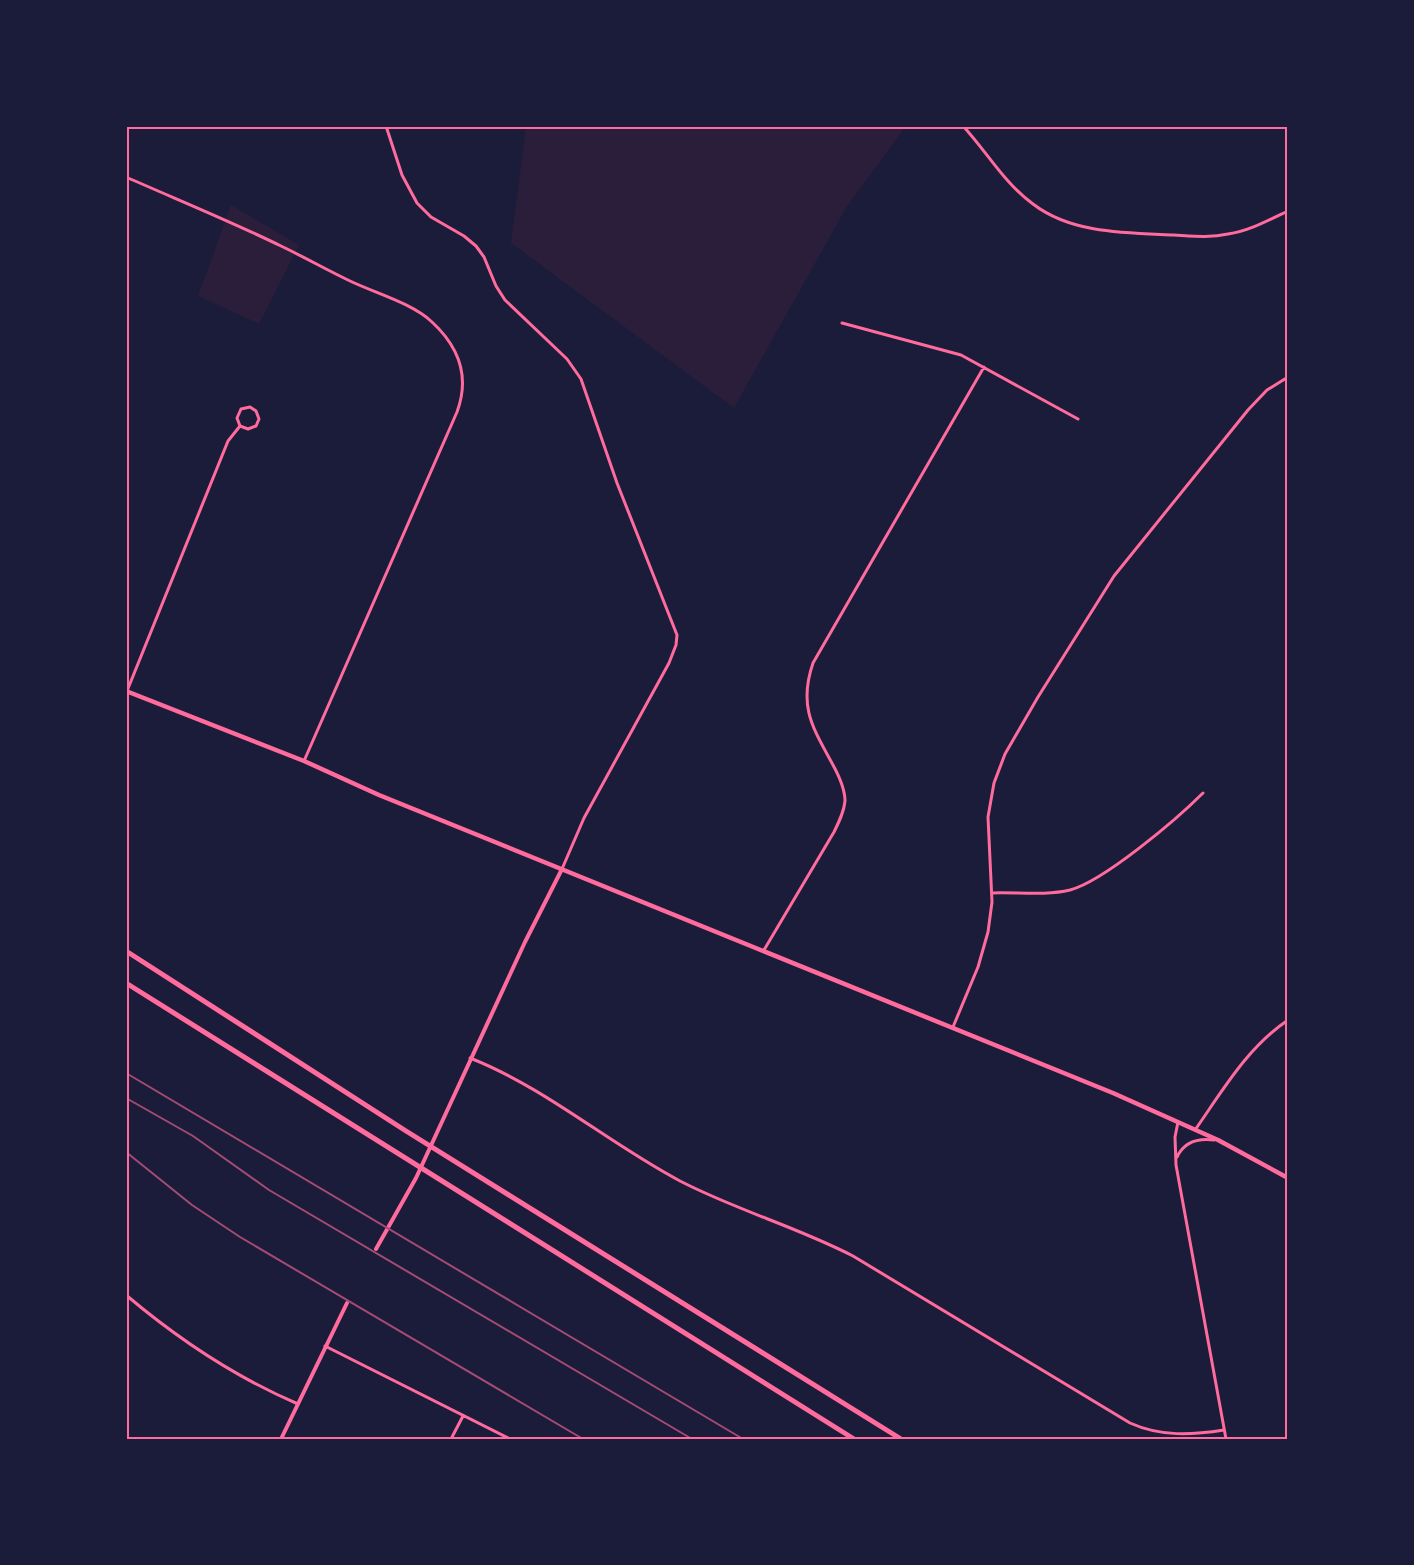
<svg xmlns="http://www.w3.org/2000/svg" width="1414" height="1565" viewBox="0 0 1414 1565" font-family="'Alegreya Sans',sans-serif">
	<rect width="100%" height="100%" fill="#1b1b3a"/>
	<path fill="#2a1e3b" d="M526,126H906L846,208L734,408L511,243Z
		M231,205L299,245L259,324L198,296Z"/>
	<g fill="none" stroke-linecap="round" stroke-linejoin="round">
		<path stroke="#ff6b9d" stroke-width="3" d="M386,126L402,175L417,203L431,217L464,236L476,246L484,257L496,286L505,300L567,359L581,379L617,483L677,635L676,645L669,663L584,818L562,869
			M963,126C987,152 1004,183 1033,204C1072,234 1127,233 1174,235C1192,236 1210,238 1228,234C1249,231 1269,220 1288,211
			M126,177C178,200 230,221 281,246C304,257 327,270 350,281C375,293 412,303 432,322C459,347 470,377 457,412L304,761
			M842,323L961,355L1078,419
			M127,691L228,441L240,426L248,429L256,426L259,419L256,411L250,407L241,409L237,418L240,426
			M992,893C1017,892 1045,896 1070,890C1104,881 1177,819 1203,793
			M764,950L834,832C839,822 844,812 845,801C845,788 839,776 833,765C813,728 798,707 813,663L984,367
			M953,1027L978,967L988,932L992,902L988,817L994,783L1005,754L1038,697L1114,576L1248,410L1267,390L1288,377
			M470,1058C546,1088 608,1143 680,1181C736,1210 797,1227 853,1256L1130,1423C1161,1437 1192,1435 1224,1430
			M1178,1122L1175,1137L1176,1165L1226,1439
			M1195,1130C1223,1090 1247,1048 1288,1020
			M1177,1157C1184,1142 1198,1138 1214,1140
			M126,1295C178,1339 235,1377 298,1404
			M325,1346L510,1439
			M451,1439L463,1416"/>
		<path stroke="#ff6b9d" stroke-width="4" d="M376,1249L416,1178L525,942L562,869
			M281,1439L347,1303"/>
		<path stroke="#ff6b9d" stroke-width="4.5" d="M126,691L304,761L379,795L1113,1093L1218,1140L1288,1178"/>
		<path stroke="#ff6b9d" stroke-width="5" d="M126,951L406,1131L901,1439
			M126,983L854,1439"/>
		<path stroke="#a44b75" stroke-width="2" d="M126,1073L743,1439
			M126,1098L193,1136L269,1190L692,1439
			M126,1152L192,1205L240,1237L583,1439"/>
	</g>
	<rect width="1414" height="1565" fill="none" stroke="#1b1b3a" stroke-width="255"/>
	<rect x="128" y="128" width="1158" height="1310" fill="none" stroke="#ff6b9d" stroke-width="2"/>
</svg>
